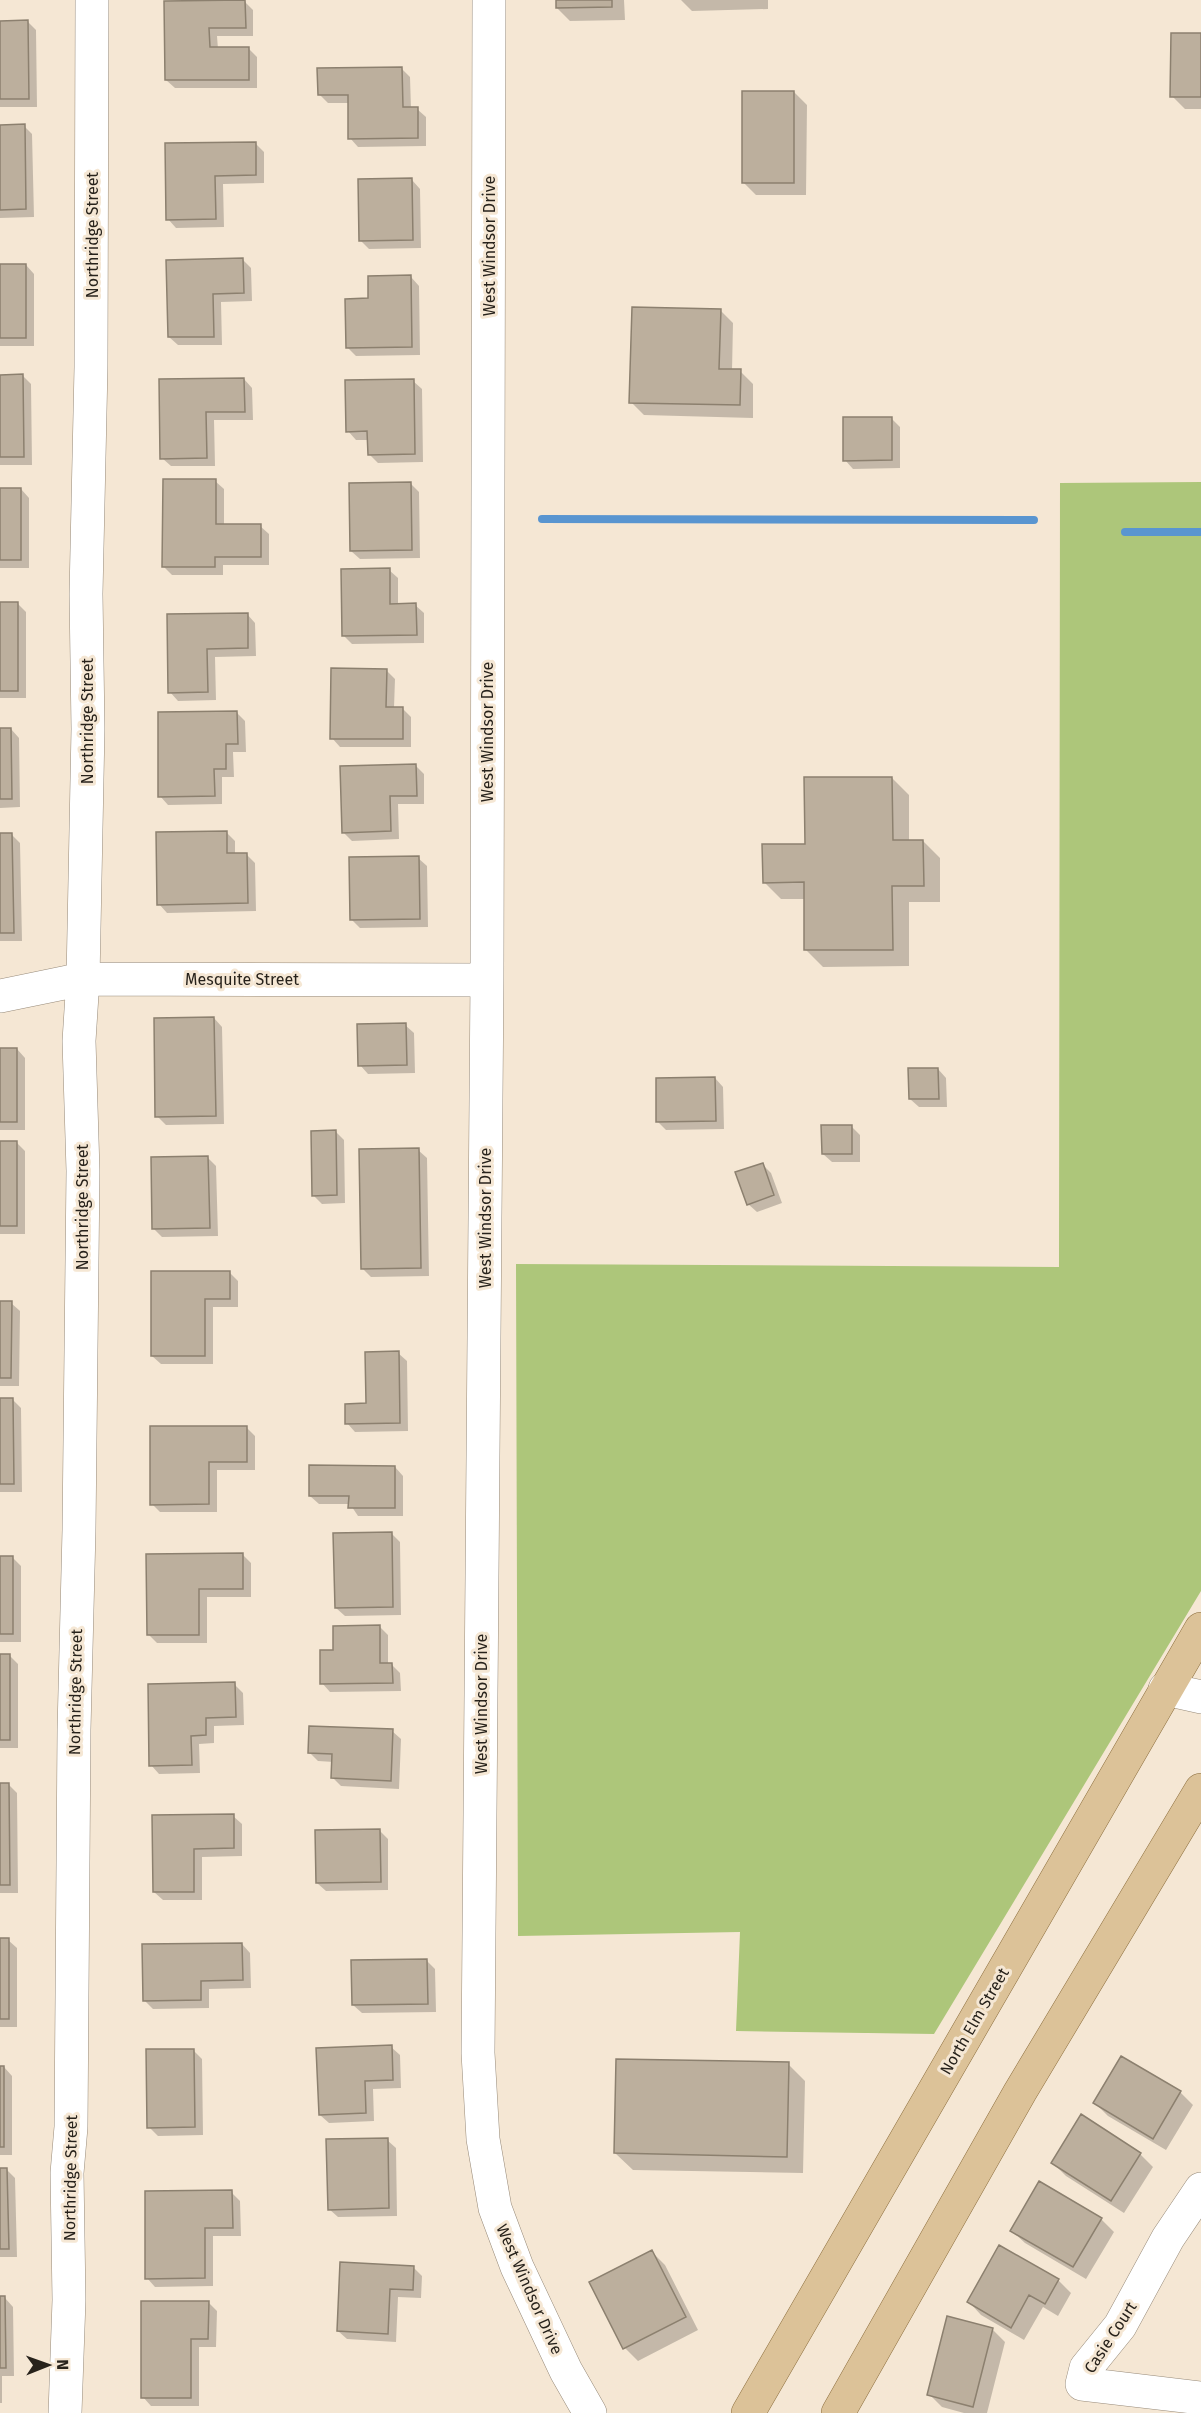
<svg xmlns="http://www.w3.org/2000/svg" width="1201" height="2413" viewBox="0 0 1201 2413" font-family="'Fira Sans',sans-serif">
	<rect width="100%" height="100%" fill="#f5e7d4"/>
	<path fill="#adc67a" d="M1201,482V1591L934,2034L736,2031L740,1932L518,1936L516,1264L1059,1267L1060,483Z"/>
	<path fill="#0003" d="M557,0H624L625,20L570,21L557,8Z
		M681,0H768V9L692,11Z
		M244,1L253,10V36H217L218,49L248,48L257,57V88H175L166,80V2Z
		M0,22H28L36,30L37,107H0Z
		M1201,34V109H1185L1172,96Z
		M401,68L410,77L411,109H417L426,117V146L358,147L350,138V103H328L319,94Z
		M794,92L807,105L806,195H756L743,182Z
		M0,126H24L32,134L34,217L0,218Z
		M255,143L264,152V183L223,184L224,227L176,228L168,219L167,145Z
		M412,180L420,189L421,248L369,249L361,241Z
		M243,260L251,268L252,301L221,302L222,345H178L169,337Z
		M0,265H26L34,274V346H0Z
		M411,277L419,286L420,355L356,356L347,347L370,300Z
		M720,310L733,323L732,371H740L753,384V418L644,415L631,402Z
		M0,376H23L31,384L32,465H0Z
		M244,379L252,388L253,420H214L215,466H171L162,458L161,381Z
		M413,381L422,389L423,462L378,463L369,454V440H356L348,431Z
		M891,418L900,427V468L853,469L845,460Z
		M215,481L224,489V526H260L269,534V565H223V575H172L164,567Z
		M411,484L419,492L420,558L360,559L351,551Z
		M0,489H21L29,498V568H0Z
		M389,570L398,578V605H415L424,613V643L352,644L344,636Z
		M0,604H18L26,612V698H0Z
		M247,614L255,623L256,656L215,657L216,700L178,701L170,692L168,616Z
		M386,670L395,679L394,708H402L411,717V747H340L332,738Z
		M237,713L245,721L246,752H233L234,777H222V804L168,805L160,796Z
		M0,729H11L19,738L20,807L0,808Z
		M415,765L424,774V804H398L399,839L352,841L343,832Z
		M892,778L909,795V841H923L940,858V902H909V966L823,967L806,950V899H781L764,882L806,845Z
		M226,832L235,841V855L246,854L255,863L256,911L167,913L159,904Z
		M0,834H11L20,843L22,941H0Z
		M418,858L427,866L428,927L360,928L351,919Z
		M214,1018L222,1027L224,1124L166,1125L157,1116Z
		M405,1025L414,1033L415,1073L368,1074L360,1065Z
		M0,1049H17L25,1058V1130H0Z
		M938,1069L946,1078L947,1107H919L910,1099Z
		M715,1078L723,1087L724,1129L666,1130L658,1122Z
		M851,1126L860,1135V1162H832L823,1154Z
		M336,1132L344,1140L345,1203L322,1204L313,1195Z
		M0,1142H16L25,1151V1234H0Z
		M418,1150L427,1158L429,1276L371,1277L362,1268Z
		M208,1158L216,1166L218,1236L162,1237L153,1228Z
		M762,1164L771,1173L782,1203L757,1212L748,1204Z
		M152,1273H230L238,1281V1307H213V1364H161L152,1356Z
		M0,1303H11L20,1311L19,1386H0Z
		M398,1353L407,1361L408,1431L355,1432L347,1423L367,1405Z
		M12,1399L21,1408L22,1492H0V1400Z
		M246,1427L255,1436V1470H217V1512H160L152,1504Z
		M395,1467L403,1476V1516H358L350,1504H319L310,1496Z
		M391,1533L400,1542L401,1615L345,1616L336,1608Z
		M242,1554L251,1563V1597H207V1643H157L149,1635L148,1555Z
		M0,1557H12L21,1566V1642H0Z
		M379,1626L388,1635V1665H392L400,1673L401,1691L330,1692L322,1683L335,1651Z
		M0,1655H9L18,1664V1748H0Z
		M234,1684L243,1693L244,1725L214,1726V1743L199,1744L200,1773L159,1774L151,1765Z
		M392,1731L401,1739L399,1789L341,1786L333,1778L334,1762L318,1761L309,1752Z
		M0,1785H9L17,1793L18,1893H0Z
		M233,1816L242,1824V1856L202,1857V1900H163L154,1892V1817Z
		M379,1830L388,1839V1890L326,1891L317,1883Z
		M0,1940H8L17,1948V2027H0Z
		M242,1944L250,1953L251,1988L209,1989V2008L153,2009L144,2000Z
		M426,1960L435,1969L436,2012L362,2013L353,2005Z
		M391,2047L400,2055L401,2088L373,2089L374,2121L329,2123L320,2115Z
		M193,2050L202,2059L203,2135L158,2136L149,2127Z
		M788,2064L805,2081L803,2173L633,2170L615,2153Z
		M0,2067H4L12,2076V2155H0Z
		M1180,2092L1193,2105L1166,2150L1108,2116L1095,2103Z
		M387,2140L396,2148L397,2216L338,2217L329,2209Z
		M1140,2154L1153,2167L1124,2213L1066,2176L1053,2163Z
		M0,2169H6L15,2178L17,2257H0Z
		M231,2192L240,2201L241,2236H213V2286L155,2287L147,2278Z
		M1101,2219L1114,2232L1086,2279L1025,2243L1012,2231Z
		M652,2252L665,2265L698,2330L638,2361L625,2348Z
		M413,2267L422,2276L421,2298L398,2297L396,2342L347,2339L338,2331Z
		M1058,2280L1071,2293L1058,2316L1043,2307L1024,2340L981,2315L969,2302Z
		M0,2298H5L13,2307L14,2376H2V2403H0Z
		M208,2302L217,2311L216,2347H199V2406H151L143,2397Z
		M992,2329L1005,2342L987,2413H964L942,2407L929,2394Z"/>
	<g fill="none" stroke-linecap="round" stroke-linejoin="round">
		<path stroke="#5995d0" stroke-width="8" d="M542,519L1034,520
			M1125,532H1201"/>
	</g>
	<path fill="#bcaf9d" stroke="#8c806f" stroke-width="1.5" d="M245,0L246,28H209L210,47H249V80H165L164,1Z
		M556,0H612V7L556,8Z
		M28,20L29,99H0V21Z
		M1171,33H1201V97H1170Z
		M402,67L403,107H418V138L348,139V95H318L317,68Z
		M742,91H794V183H742Z
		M25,124L26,209L0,210V125Z
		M256,142V175L215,176L216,219L166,220L165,143Z
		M412,178L413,240L359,241L358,179Z
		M243,258L244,293L213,294L214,337H168L166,260Z
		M0,264H26V338H0Z
		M411,275L412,347L346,348L345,299L368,298V276Z
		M632,307L721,309L719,369H741L740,405L629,403Z
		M23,374L24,457H0V375Z
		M244,378L245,412H206L207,458L160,459L159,379Z
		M414,379L415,454L368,455L367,431L346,432L345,380Z
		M843,417H892V460L843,461Z
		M163,479H216V524H261V557H215V567H162Z
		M411,482L412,550L350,551L349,483Z
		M0,488H21V560H0Z
		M390,568V604L416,603L417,635L342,636L341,569Z
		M0,602H18V691H0Z
		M248,613V648L207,649L208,692L168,693L167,614Z
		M331,668L387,669L386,707H403V739H330Z
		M237,711L238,744H226V769H214L215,796L158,797V712Z
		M0,728H11L12,799H0Z
		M416,764L417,796H390L391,831L342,833L340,766Z
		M804,777H892L893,840H923L924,886H892L893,950H804V882L763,883L762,844H805Z
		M227,831V853H247L248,903L157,905L156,832Z
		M0,833H12L14,933H0Z
		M419,856L420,919L350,920L349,857Z
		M214,1017L216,1116L155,1117L154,1018Z
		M406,1023L407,1065L358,1066L357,1024Z
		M0,1048H17V1122H0Z
		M908,1068H938L939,1099H909Z
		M715,1077L716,1121L656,1122V1078Z
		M821,1125H852V1154H822Z
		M336,1130L337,1195L312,1196L311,1131Z
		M0,1141H17V1226H0Z
		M419,1148L421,1268L361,1269L359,1149Z
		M208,1156L210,1228L152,1229L151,1157Z
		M763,1163L774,1195L747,1205L735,1172Z
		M151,1271H230V1299H205V1356H151Z
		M0,1301H12L11,1378H0Z
		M399,1351L400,1423L345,1424V1404L366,1403L365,1352Z
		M0,1398H13L14,1484H0Z
		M150,1426H247V1462H209V1504L150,1505Z
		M309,1465L395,1466V1508H348L349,1496H309Z
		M392,1532L393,1607L335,1608L333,1533Z
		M243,1553V1589H199V1635H147L146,1554Z
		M0,1556H13V1634H0Z
		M380,1625V1663H392L393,1683L320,1684V1650H333V1626Z
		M0,1654H10V1740H0Z
		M235,1682L236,1717L206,1718V1735L191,1736L192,1765L149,1766L148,1684Z
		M309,1726L393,1729L391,1781L331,1778L332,1754L308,1753Z
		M0,1783H9L10,1885H0Z
		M234,1814V1848L194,1849V1892H153L152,1815Z
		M380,1829L381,1882L316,1883L315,1830Z
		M0,1938H9V2019H0Z
		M242,1943L243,1980L201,1981V2000L143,2001L142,1944Z
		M427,1959L428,2004L352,2005L351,1960Z
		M392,2045L393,2080L365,2081L366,2113L319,2115L316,2048Z
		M146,2049H194L195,2127L147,2128Z
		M1121,2056L1181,2091L1153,2139L1093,2103Z
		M616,2059L789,2062L787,2157L614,2153Z
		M0,2066H4V2147H0Z
		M1081,2114L1141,2153L1111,2201L1051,2163Z
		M388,2138L389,2208L328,2210L326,2139Z
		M0,2168H7L9,2249H0Z
		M1039,2181L1102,2218L1073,2267L1010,2231Z
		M232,2190L233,2228H205V2278L145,2279V2191Z
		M999,2245L1059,2279L1045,2304L1029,2295L1011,2328L967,2302Z
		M652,2250L686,2317L623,2349L589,2282Z
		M340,2262L414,2266L413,2290L390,2289L388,2334L337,2331Z
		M0,2296H5L6,2368H0Z
		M141,2301H209L208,2339H191V2398H141Z
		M947,2316L993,2328L973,2407L927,2395Z"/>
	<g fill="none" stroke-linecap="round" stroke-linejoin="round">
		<g stroke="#978a79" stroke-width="34">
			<path id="minor" d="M489,0L487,980L478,2053L483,2139L495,2208L517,2267L566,2371L590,2413
				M0,996L83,979L487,980
				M1165,1689L1201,1697
				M1201,2189L1168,2238L1120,2326L1086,2368L1082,2384L1201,2398
				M65,2413L69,2300L67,2173L71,2127L74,1730L79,1530L83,1171L79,1041L83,979L88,729L86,594L91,367L92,0"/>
		</g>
		<g stroke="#8d6f3f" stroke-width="34">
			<path id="major" d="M748,2413L1201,1629
				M838,2413L1020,2092L1201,1790"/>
		</g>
		<use href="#minor" stroke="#fff" stroke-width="33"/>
		<use href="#major" stroke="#dcc298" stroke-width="33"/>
	</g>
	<g text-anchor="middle" stroke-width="6" stroke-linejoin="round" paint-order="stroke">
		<g font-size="16" fill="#27221b" stroke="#f5e7d4">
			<text transform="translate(92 235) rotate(-90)" y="6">Northridge Street</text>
			<text transform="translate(489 246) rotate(-90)" y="6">West Windsor Drive</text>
			<text transform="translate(87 721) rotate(-90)" y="6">Northridge Street</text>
			<text transform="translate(487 732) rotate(-90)" y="6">West Windsor Drive</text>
			<text x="242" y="985">Mesquite Street</text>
			<text transform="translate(82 1207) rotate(-90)" y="6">Northridge Street</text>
			<text transform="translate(485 1218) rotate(-90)" y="6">West Windsor Drive</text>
			<text transform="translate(75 1692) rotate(-89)" y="6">Northridge Street</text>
			<text transform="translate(481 1704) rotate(-90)" y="6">West Windsor Drive</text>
			<text transform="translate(974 2021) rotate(-60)" y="6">North Elm Street</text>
			<text transform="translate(70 2178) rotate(-89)" y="6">Northridge Street</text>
			<text transform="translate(530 2289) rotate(66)" y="6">West Windsor Drive</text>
			<text transform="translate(1110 2337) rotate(-57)" y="6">Casie Court</text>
		</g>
	</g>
	<g transform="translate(48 2365) rotate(89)" stroke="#f5e7d4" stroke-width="4.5" paint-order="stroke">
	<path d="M0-4.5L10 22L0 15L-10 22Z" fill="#27221b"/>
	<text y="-9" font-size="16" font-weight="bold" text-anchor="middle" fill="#27221b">N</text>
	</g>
</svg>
